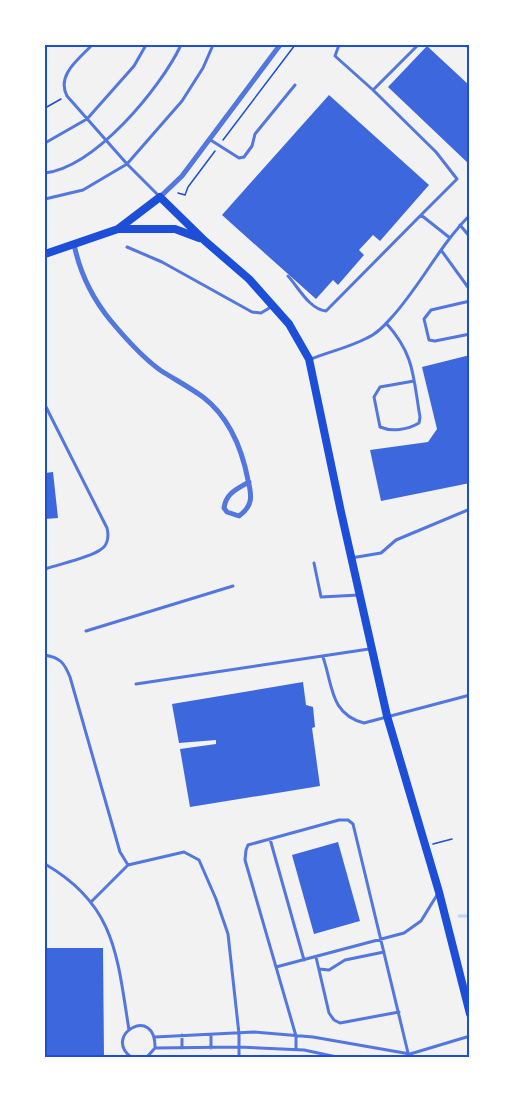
<svg xmlns="http://www.w3.org/2000/svg" width="515" height="1102" viewBox="0 0 515 1102" font-family="Raleway,sans-serif">
	<rect width="100%" height="100%" fill="#f2f2f2"/>
	<g fill="none" stroke-linecap="round" stroke-linejoin="round">
		<path stroke="#bfd3fe" stroke-width="3" d="M459,916H470"/>
	</g>
	<path fill="#3d67dc" d="M427,46L470,86V165L388,87Z
		M329,95L429,185L380,241L373,235L359,250L364,255L338,285L333,280L316,299L222,215Z
		M470,355V483L381,501L370,450L428,442L437,429L422,367Z
		M53,472L58,518L45,519V473Z
		M303,682L306,705L313,707L315,727L312,728L320,786L190,807L180,749L216,744V740L179,743L172,704Z
		M338,842L360,921L314,934L292,855Z
		M45,948H103L104,1057H45Z"/>
	<g fill="none" stroke-linecap="round" stroke-linejoin="round">
		<path stroke="#1d4ed8" stroke-width="1.5" d="M45,108L61,99
			M223,140L295,45
			M178,193L185,195L188,187L215,151
			M433,844L452,839"/>
		<path stroke="#5277de" stroke-width="3" d="M92,45C79,59 56,75 67,96L127,164L159,196
			M339,45L335,56L373,90
			M418,45L373,90L436,152L457,179L421,215L450,238
			M466,45L470,48
			M209,139L239,158L244,157L252,146L255,134L295,85
			M45,143L87,119L134,66L146,45
			M45,173C95,167 160,89 181,45
			M45,199L83,190L127,164L182,101L203,68L213,45
			M460,225L470,237
			M127,247L162,262L252,312L261,313L271,307
			M441,250L470,290
			M288,276C299,288 309,309 326,311L421,215
			M470,301L431,310L424,319L429,340L435,341L470,334
			M386,323C415,355 413,377 420,417L419,423C407,430 392,432 380,427L374,397L380,387L414,381
			M311,359C329,352 350,347 367,338C377,334 385,325 392,317C421,285 439,246 470,215
			M45,405L107,528C109,536 108,546 100,550C89,558 59,564 45,569
			M351,558L381,553L396,540L470,509
			M314,563L321,597L359,595
			M86,631L233,586
			M45,655C60,658 64,662 70,677L120,852L128,865L91,902
			M323,657C333,686 330,714 364,723L470,695
			M136,684L369,649
			M270,839L304,960
			M45,864C116,905 117,956 129,1030
			M128,865L184,852L199,860L216,899L228,934L239,1034V1057
			M316,957L329,1013L334,1020L340,1023L399,1012
			M276,967L404,933L421,921L437,895
			M319,969L329,970L345,960L384,952
			M182,1035V1048
			M155,1037L254,1032L313,1037L410,1054L470,1036
			M155,1048L239,1047L304,1050L337,1057
			M211,1048V1035
			M296,1049V1036L245,860L246,850L248,845L339,820H348L353,824L409,1057
			M131,1057C102,1035 156,1004 155,1048L147,1057"/>
		<path stroke="#5277de" stroke-width="5" d="M160,197L182,176L280,45
			M74,244C80,274 92,298 111,321C126,339 142,357 160,370C174,379 189,387 203,397C229,417 242,449 248,480C252,496 253,506 239,516L227,512L224,508C226,493 237,489 249,482"/>
		<path stroke="#1d4ed8" stroke-width="8" d="M120,229H175L199,238
			M45,254L118,229L160,197L205,241L249,279L289,324L309,359L341,512L387,716L439,892L470,1014"/>
	</g>
	<rect width="515" height="1102" fill="none" stroke="#ffffff" stroke-width="93"/>
	<rect x="46" y="46" width="422" height="1010" fill="none" stroke="#1d4ed8" stroke-width="2"/>
</svg>
